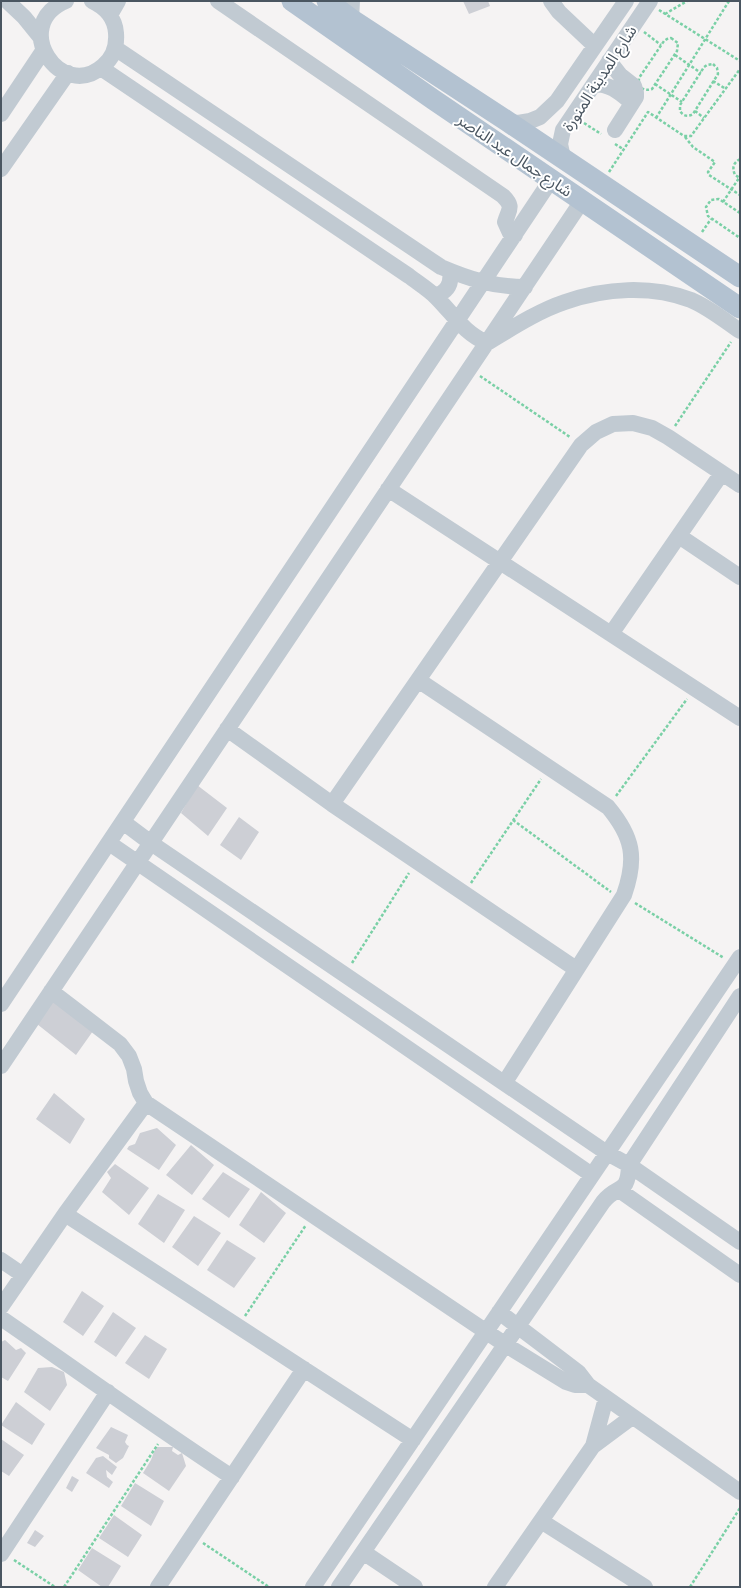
<svg xmlns="http://www.w3.org/2000/svg" width="741" height="1588" viewBox="0 0 741 1588" font-family="'Alegreya Sans','Noto Sans Arabic',sans-serif">
	<rect width="100%" height="100%" fill="#f5f3f3"/>
	<path fill="#cdcfd5" d="M463,1H488L490,6L469,14Z
		M197,785L227,808L208,836L181,813Z
		M239,817L259,832L241,860L220,845Z
		M53,997L93,1031L76,1055L37,1024Z
		M54,1093L85,1119L70,1144L36,1119Z
		M157,1128L176,1145L159,1170L127,1149L129,1146L135,1144L140,1133Z
		M191,1145L214,1165L192,1195L166,1175Z
		M115,1164L149,1188L129,1215L102,1192L111,1178L107,1172Z
		M223,1172L250,1189L229,1218L202,1199Z
		M261,1192L286,1213L264,1243L239,1225Z
		M158,1194L185,1210L164,1243L138,1224Z
		M194,1216L221,1233L198,1266L172,1247Z
		M227,1240L256,1258L234,1288L207,1270Z
		M82,1291L104,1306L83,1336L63,1322Z
		M113,1312L136,1328L116,1357L94,1342Z
		M145,1335L167,1349L149,1379L125,1363Z
		M5,1340L16,1350L21,1348L26,1353L8,1381L1,1377V1342Z
		M52,1367L64,1372L67,1385L50,1411L24,1392L38,1368Z
		M16,1402L45,1424L32,1445L1,1425Z
		M111,1427L128,1435L125,1442L127,1445L129,1446L123,1458L116,1463L109,1458V1455L96,1448Z
		M1,1439L24,1455L9,1476L1,1471Z
		M156,1447H173L172,1451L178,1455L182,1453L186,1466L169,1491L143,1473L151,1460Z
		M103,1456L117,1467L112,1475L106,1470L107,1477L113,1482L109,1488L86,1473L96,1458Z
		M72,1476L79,1480L72,1492L66,1488Z
		M135,1483L164,1501L151,1526L121,1506Z
		M114,1515L142,1535L128,1557L99,1538Z
		M35,1530L44,1536L35,1547L27,1543Z
		M92,1548L121,1566L108,1587H102L78,1570Z"/>
	<g fill="none" stroke-linecap="round" stroke-linejoin="round">
		<path stroke="#7ad0a6" stroke-width="2.5" stroke-dasharray="3 2" stroke-linecap="butt" d="M659,10L740,61
			M665,14L687,1
			M644,32L661,45
			M671,38L678,43L677,51L652,89C643,92 638,87 639,78L664,41L667,39Z
			M675,55L701,73
			M713,64L717,68L718,74L693,114C688,117 683,116 680,111V105L704,67L707,65Z
			M713,81L726,89
			M655,84L682,102
			M695,111L704,118
			M656,118L729,1
			M584,123L601,134
			M685,137L693,147L715,162L708,172L709,175L740,195
			M615,144L623,149
			M740,159C733,163 732,168 735,175L740,178
			M609,172L648,112L684,136H691L740,69
			M723,202L739,178
			M740,213L719,199L711,200L706,207L708,216L740,238
			M702,232L711,219
			M480,376L570,437
			M675,426L731,342
			M616,796L687,699
			M513,820L611,892
			M471,883L541,779
			M635,903L724,958
			M352,963L409,873
			M245,1316L306,1225
			M203,1543L269,1587
			M14,1560L55,1587
			M64,1587L158,1444
			M690,1587L740,1508"/>
		<path stroke="#c1cad2" stroke-width="16" d="M7,1L24,17L41,38
			M66,1C9,25 61,103 103,66C113,58 117,46 116,33C115,18 105,7 92,1
			M218,1L503,196C514,207 509,209 505,222L510,233L515,235
			M551,1L559,12L595,46
			M110,15L118,1
			M351,19L352,1
			M115,48L441,267C469,279 494,287 525,287
			M609,61L620,75L634,86L636,93V97L615,130
			M101,68L409,276C418,283 428,289 436,297C454,315 463,332 487,343C512,328 538,311 565,302C605,288 651,285 691,300C708,307 724,320 740,331
			M594,84C611,84 620,93 632,103
			M1,114L43,51
			M507,121L518,123L530,121L540,117L557,101L626,1
			M563,158L560,144L563,130L650,1
			M1,169L68,73
			M435,296C447,292 452,284 450,271
			M388,489L740,718
			M679,536L740,577
			M611,634L722,473
			M418,680L608,807C633,837 637,858 624,895L505,1082
			M227,729L332,804L576,969
			M332,804L581,445L596,432L613,424L633,423L652,428L668,437L740,485
			M123,822L151,843L607,1153L629,1165L740,1242
			M109,843L592,1175
			M51,991L120,1044L129,1056L134,1069L136,1081L140,1093L146,1103L506,1345L566,1382L575,1385H588
			M1,1004L551,180
			M1,1066L582,201
			M619,1190L740,1275
			M65,1214L413,1440
			M1,1260L23,1275
			M1,1307L65,1214L146,1103
			M499,1312L578,1372L588,1385L740,1492
			M1,1318C78,1371 154,1426 232,1477
			M593,1446L606,1398
			M541,1521L645,1587
			M363,1552L415,1587
			M1,1554L108,1392
			M158,1587L304,1369
			M313,1587L740,957
			M339,1587L603,1202C618,1183 628,1196 629,1165L740,996
			M495,1587L593,1446L632,1417"/>
		<path stroke="#b3c2d1" stroke-width="21" d="M292,1L434,100L740,308
			M327,1L351,19L507,121L740,277"/>
	</g>
	<g text-anchor="middle" stroke-width="4" stroke-linejoin="round" paint-order="stroke">
		<g font-size="16" fill="#4a5661" stroke="#fff">
			<text transform="translate(599 78) rotate(-57)" y="6">شارع المدينة المنورة</text>
			<text transform="translate(515 155) rotate(34)" y="6">شارع جمال عبد الناصر</text>
		</g>
	</g>
	<rect width="741" height="1588" fill="none" stroke="#4a5661" stroke-width="4"/>
</svg>
